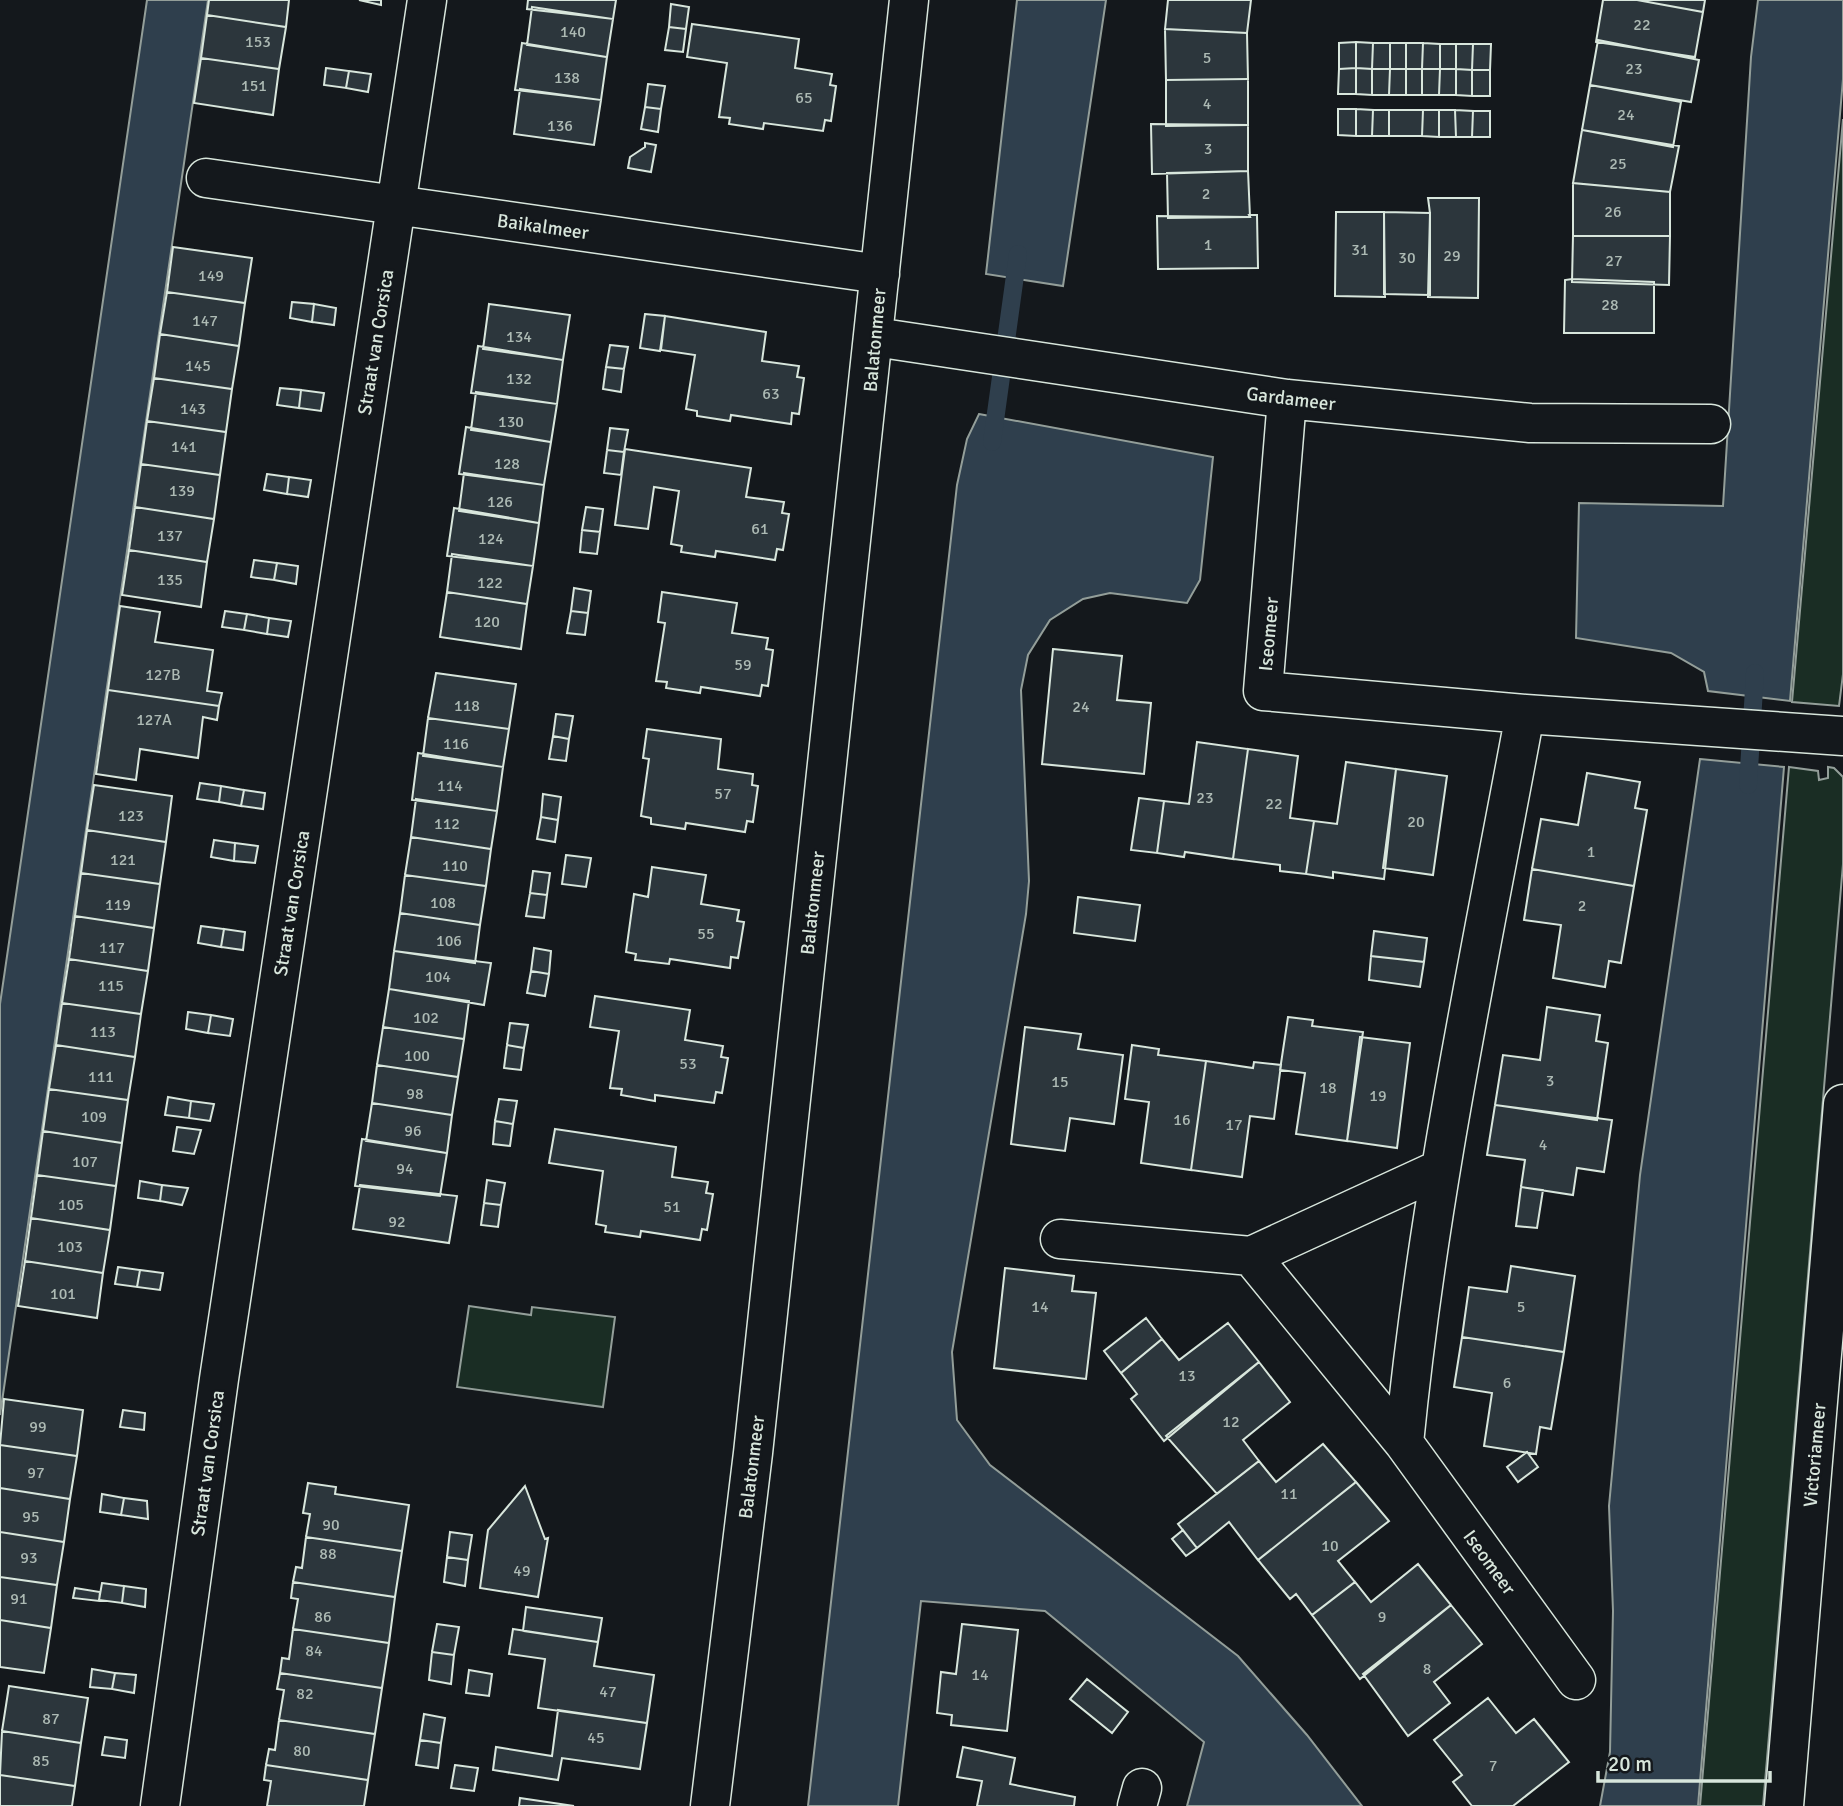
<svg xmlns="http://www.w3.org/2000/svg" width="1843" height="1806" viewBox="0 0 1843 1806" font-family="Signika,sans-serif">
	<rect width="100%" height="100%" fill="#14181c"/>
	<path fill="#1a2d24" stroke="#939e99" stroke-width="2" d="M1843,119V674L1839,706L1792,702Z
		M1789,767L1818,771L1819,780L1828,778V767L1834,768L1843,777V864L1763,1806H1700Z
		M469,1306L531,1315L532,1307L615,1317L603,1407L457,1387Z"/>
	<path fill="#2f3f4d" stroke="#939e99" stroke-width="2" d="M147,0H208L0,1415V1004Z
		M1017,0H1106L1063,286L986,274Z
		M1758,0H1843V79L1790,701L1708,691L1704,672L1671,653L1576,638L1579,503L1723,506L1751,57Z
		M979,414L1213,457L1200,580L1187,603L1110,593L1083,599L1050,620L1028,655L1021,690L1029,881L1026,914L952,1352L957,1420L990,1465L1238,1656L1307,1735L1362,1806H1187L1204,1742L1045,1611L921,1601L898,1806H808L957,485L967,439Z
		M1700,759L1784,767L1698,1806H1600L1610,1752L1613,1611L1609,1506L1640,1175Z"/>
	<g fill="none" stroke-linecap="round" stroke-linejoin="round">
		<path stroke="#2f3f4d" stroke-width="18" d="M992,442L1018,254
			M1748,785L1755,673"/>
	</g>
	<path fill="#2c363c" stroke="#d8e6dc" stroke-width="2" d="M209,0H289L286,27L207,15Z
		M359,0H381V5Z
		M528,0H616L613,19L527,9Z
		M1168,0H1251L1247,33L1165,29Z
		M1603,0H1637L1703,12L1695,57L1596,42Z
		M1637,0H1705L1703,12Z
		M671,4L689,7L686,29L669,27Z
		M532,7L613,19L607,57L527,45Z
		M207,15L286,27L279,69L201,58Z
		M692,24L799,39L795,68L832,74L830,85L836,86L831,121L825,120L823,131L764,123L763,129L729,124L730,118L719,117L727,63L687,57Z
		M669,27L686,29L683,52L665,50Z
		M1165,29L1247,33L1248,79L1166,80Z
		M1598,40L1699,60L1691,102L1590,85Z
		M1356,42L1373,43L1372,69L1356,68Z
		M1356,42V68L1339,69V43Z
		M522,43L607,57L601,100L515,90Z
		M1373,43H1390V69H1372Z
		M1390,43H1406V69H1390Z
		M1406,43H1423L1422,69H1406Z
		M1423,43L1440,44V69H1422Z
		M1440,44H1456V69H1440Z
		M1456,44H1473L1472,70L1456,69Z
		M1473,44H1491L1490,70H1472Z
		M201,58L279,69L273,115L194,103Z
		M326,68L349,71L346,88L324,85Z
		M1356,68L1372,69V95L1356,94Z
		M1356,68V94H1338L1339,69Z
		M1372,69H1390L1389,95H1372Z
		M1390,69H1406V95H1389Z
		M1406,69H1422V95H1406Z
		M1422,69H1440L1439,95H1422Z
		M1440,69H1456V95H1439Z
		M1456,69L1472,70V96L1456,95Z
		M1472,70H1490V96H1472Z
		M349,71L371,74L368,92L346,88Z
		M1248,79V125L1166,126V80Z
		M648,84L665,86L661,109L645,107Z
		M1590,85L1681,102L1673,147L1582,130Z
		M520,89L601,100L594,145L514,134Z
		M645,107L661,109L658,132L641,129Z
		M1338,109H1356V136L1338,135Z
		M1356,109L1373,110L1372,136H1356Z
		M1373,110H1389V136H1372Z
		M1389,110H1423L1422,136H1389Z
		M1423,110H1439V137L1422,136Z
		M1439,110H1455L1456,137H1439Z
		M1455,110L1473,111L1472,137H1456Z
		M1473,111H1490V137H1472Z
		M1151,124L1248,125V171L1152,174Z
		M1582,130L1679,146L1670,192L1573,183Z
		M645,143L656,145L651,172L628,168L630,157L645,147Z
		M1248,171L1250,217L1168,218L1167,173Z
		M1573,183L1670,192V236H1573Z
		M1428,198H1479L1478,298L1428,297L1430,213Z
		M1336,212H1384L1385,297L1335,296Z
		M1384,212L1430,213V295L1384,294Z
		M1249,215H1257L1258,268L1158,269L1157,216L1250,217Z
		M1573,236H1670L1669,285L1572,282Z
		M173,247L252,258L245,303L167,292Z
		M1572,279L1654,282V333H1564L1565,280Z
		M167,292L245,303L239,346L160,334Z
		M292,302L314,304L312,322L290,318Z
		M314,304L336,308L334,325L312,322Z
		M489,304L570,315L563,360L483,349Z
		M645,314L665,316L660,351L640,348Z
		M665,316L766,332L762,361L799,366L797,377L804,378L799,414L792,413L791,424L731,415L730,421L697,416V411L686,409L695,355L661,350Z
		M160,334L239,346L232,389L154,378Z
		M610,345L628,347L624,369L606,367Z
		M478,346L563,360L557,404L471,393Z
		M606,367L624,369L621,392L603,389Z
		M154,378L232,389L226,432L147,421Z
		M280,388L301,390L299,408L277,405Z
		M301,390L324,393L321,411L299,408Z
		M476,392L557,404L551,442L471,430Z
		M147,421L226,432L220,475L141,464Z
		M466,427L551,442L544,485L459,474Z
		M610,428L628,430L624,452L607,450Z
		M625,449L751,468L746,497L784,502L782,513L789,514L783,550L777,549L775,560L716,551L715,557L681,552L682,546L671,544L679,491L654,487L648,529L615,525Z
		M607,450L624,452L621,475L604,473Z
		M141,464L220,475L214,519L135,507Z
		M464,473L544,485L539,523L459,511Z
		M267,474L289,477L287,494L264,490Z
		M289,477L311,480L308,497L287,494Z
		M135,507L214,519L207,562L129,550Z
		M586,507L603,509L600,532L582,530Z
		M454,508L539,523L533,566L447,556Z
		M582,530L600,532L597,554L580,552Z
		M129,550L207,562L201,607L122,595Z
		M452,554L533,566L527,604L447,592Z
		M254,560L277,563L274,580L251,577Z
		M277,563L298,566L296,584L274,580Z
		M574,588L591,591L588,613L571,611Z
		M447,592L527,604L521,649L440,637Z
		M662,592L737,603L732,633L768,638L766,649L773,650L768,686L762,685L760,696L701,687L700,693L666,688L667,682L656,681L665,623L658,622Z
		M120,606L160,612L155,642L213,650L207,691L222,693L219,706L108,690Z
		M225,611L247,614L244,630L222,627Z
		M571,611L588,613L585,635L567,633Z
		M247,614L269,618L267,634L244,630Z
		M269,618L291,621L288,637L267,634Z
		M1053,649L1122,656L1117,700L1151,703L1144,774L1042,764Z
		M436,673L516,684L509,729L428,718Z
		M108,690L219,706L217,720L203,717L198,758L140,749L136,780L96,774Z
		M556,714L573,716L569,739L553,736Z
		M428,718L509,729L503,767L423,756Z
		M647,729L721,739L718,769L753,774L752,785L758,786L753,822L747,821L745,832L686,823L685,829L651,824V818L641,816L649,759L643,758Z
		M553,736L569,739L566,761L549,759Z
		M1197,742L1248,749L1233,859L1185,852L1184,857L1157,853L1164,801L1189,804Z
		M1248,749L1298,756L1290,818L1314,821L1306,874L1280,871V865L1233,859Z
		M418,753L503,767L497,811L412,800Z
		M1346,762L1396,769L1384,879L1333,872V878L1306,874L1314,821L1337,824Z
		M1396,769L1447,776L1433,875L1383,868Z
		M1587,773L1640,782L1635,808L1647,810L1634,886L1532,869L1541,819L1578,825Z
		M200,783L221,786L219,802L197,799Z
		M94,785L172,796L166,842L87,830Z
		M221,786L244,790L241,806L219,802Z
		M244,790L265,793L263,809L241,806Z
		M543,794L561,797L558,820L541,817Z
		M1139,798L1164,801L1157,853L1131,850Z
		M416,799L497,811L491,849L411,837Z
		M541,817L558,820L555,842L537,839Z
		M87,830L166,842L160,884L81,873Z
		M411,837L491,849L486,886L405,875Z
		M214,840L235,843L234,861L211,857Z
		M235,843L258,846L255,863L234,861Z
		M566,855L591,858L586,887L562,884Z
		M652,867L706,875L701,904L739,910L737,921L744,922L738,958L731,957L730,968L670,959L669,964L635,960L636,954L626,952L634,894L648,897Z
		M1532,869L1634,886L1621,963L1609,961L1605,987L1553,978L1561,925L1524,920Z
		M533,871L550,873L547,895L530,893Z
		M81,873L160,884L154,928L75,916Z
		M405,875L486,886L480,925L400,913Z
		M530,893L547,895L544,918L526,916Z
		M1078,897L1140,905L1135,941L1074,933Z
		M400,913L480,925L475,963L394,951Z
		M75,916L154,928L148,971L69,959Z
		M201,926L224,929L221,947L198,943Z
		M224,929L245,932L243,950L221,947Z
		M1374,931L1427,938L1424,962L1371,956Z
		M534,948L551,951L549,974L531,971Z
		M394,951L491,963L484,1005L389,989Z
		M1371,956L1424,962L1420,987L1369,980Z
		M69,959L148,971L141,1014L62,1003Z
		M531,971L549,974L545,996L527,993Z
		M389,989L469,1001L464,1039L383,1027Z
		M595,996L690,1010L685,1040L723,1046L721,1057L728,1058L722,1093L716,1092L714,1103L655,1095V1101L621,1095L622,1089L610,1088L619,1031L590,1027Z
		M62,1003L141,1014L135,1057L56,1045Z
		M1547,1007L1600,1015L1596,1041L1608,1043L1597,1120L1495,1105L1503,1055L1540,1060Z
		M188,1012L211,1015L208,1033L186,1029Z
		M211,1015L233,1019L230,1036L208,1033Z
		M1288,1017L1313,1020L1312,1026L1363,1032L1347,1141L1296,1134L1305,1073L1280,1070Z
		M510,1023L528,1025L524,1048L507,1045Z
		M383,1027L464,1039L458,1077L377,1065Z
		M1025,1027L1081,1034L1078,1049L1123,1055L1114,1124L1070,1118L1065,1151L1011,1144Z
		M1360,1037L1410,1043L1397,1148L1347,1141Z
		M56,1045L135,1057L128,1100L49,1089Z
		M507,1045L524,1048L521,1070L504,1068Z
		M1132,1045L1159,1049L1158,1055L1206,1061L1191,1170L1141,1163L1149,1102L1125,1099Z
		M1206,1061L1253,1068L1254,1062L1281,1065L1274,1119L1250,1116L1242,1177L1191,1170Z
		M377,1065L458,1077L452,1115L372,1103Z
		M49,1089L128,1100L122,1143L43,1131Z
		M168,1097L191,1101L189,1118L165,1115Z
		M499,1099L517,1101L513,1124L495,1121Z
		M191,1101L214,1104L210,1121L189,1118Z
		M372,1103L452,1115L447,1153L366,1141Z
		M1495,1105L1612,1120L1604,1172L1577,1168L1573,1195L1521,1187L1525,1160L1487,1155Z
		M495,1121L513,1124L510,1146L493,1144Z
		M177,1127L201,1130L194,1154L173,1151Z
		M555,1129L676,1147L672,1177L708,1182L706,1193L713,1194L707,1230L702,1229L700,1240L641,1231L640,1237L605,1232L606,1226L596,1224L603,1171L549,1163Z
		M43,1131L122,1143L116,1186L37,1175Z
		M362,1139L447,1153L440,1196L355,1186Z
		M37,1175L116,1186L110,1230L31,1218Z
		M487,1180L505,1183L501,1205L484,1203Z
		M140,1181L162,1185L160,1201L138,1198Z
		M162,1185L188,1188L182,1205L160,1201Z
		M360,1185L457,1196L449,1243L353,1229Z
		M1521,1187L1543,1190L1537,1228L1516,1226Z
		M484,1203L501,1205L498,1227L481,1225Z
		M31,1218L110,1230L103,1273L25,1261Z
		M25,1261L103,1273L97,1318L18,1306Z
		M1511,1266L1575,1276L1564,1352L1462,1337L1469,1287L1507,1292Z
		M118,1267L140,1270L137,1287L115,1284Z
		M1005,1268L1074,1276L1072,1291L1096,1293L1086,1379L994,1368Z
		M140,1270L163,1273L160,1290L137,1287Z
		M1146,1318L1162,1339L1121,1373L1104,1351Z
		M1228,1323L1259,1362L1164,1441L1131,1399L1137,1394L1121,1373L1162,1339L1179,1360Z
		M1462,1337L1564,1352L1551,1429L1540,1427L1536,1454L1484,1446L1492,1393L1454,1387Z
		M1259,1362L1290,1402L1243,1440L1259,1461L1217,1494L1166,1436Z
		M4,1399L83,1410L77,1456L0,1445Z
		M123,1410L145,1413L144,1430L120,1427Z
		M1323,1444L1356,1482L1258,1560L1229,1522L1197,1548L1178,1524L1259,1461L1276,1482Z
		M0,1445L77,1456L70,1499L0,1488Z
		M1527,1452L1538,1467L1518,1482L1507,1467Z
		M1356,1482L1389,1521L1338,1561L1355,1582L1312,1615L1296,1594L1290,1599L1258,1560Z
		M308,1483L336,1487L335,1494L409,1505L402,1551L306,1537L310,1514L303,1513Z
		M525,1486L545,1539L548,1538L538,1597L480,1588L488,1530Z
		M0,1488L70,1499L64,1542L0,1532Z
		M102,1494L124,1498L121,1515L100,1512Z
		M124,1498L147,1501L148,1519L121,1515Z
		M1183,1530L1197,1548L1186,1556L1172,1539Z
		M0,1532L64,1542L57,1585L0,1577Z
		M450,1532L472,1535L468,1560L447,1557Z
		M306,1537L402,1551L395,1597L293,1582L296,1567L302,1568Z
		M447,1557L468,1560L465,1586L444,1582Z
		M1418,1564L1451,1605L1360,1679L1312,1615L1355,1582L1371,1602Z
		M0,1577L57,1585L51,1628L0,1620Z
		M293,1582L395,1597L389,1643L293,1629L298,1599L291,1598Z
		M102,1583L124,1586L122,1603L99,1600Z
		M124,1586L146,1589L145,1607L122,1603Z
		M75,1588L100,1592L99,1601L73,1598Z
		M1451,1605L1482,1644L1434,1682L1450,1703L1408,1736L1363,1674Z
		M526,1607L602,1618L598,1642L523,1631Z
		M0,1620L51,1628L44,1673L0,1667Z
		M437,1624L459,1627L454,1655L432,1652Z
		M962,1624L1018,1630L1007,1731L951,1725L952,1715L937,1713L941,1672L956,1674Z
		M293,1629L389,1643L382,1688L280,1673L282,1658L289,1659Z
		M513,1629L598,1642L594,1666L654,1675L647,1723L538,1708L545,1659L509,1654Z
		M432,1652L454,1655L451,1684L429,1680Z
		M92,1669L115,1673L112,1689L90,1687Z
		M469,1670L492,1674L489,1696L466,1693Z
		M115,1673L136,1675L134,1693L112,1689Z
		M280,1673L382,1688L375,1734L279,1720L284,1690L277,1689Z
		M1087,1679L1128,1712L1112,1733L1070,1699Z
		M9,1686L88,1698L81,1743L2,1731Z
		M1488,1698L1516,1733L1534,1719L1569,1762L1513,1806H1472L1453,1782L1462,1775L1434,1740Z
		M558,1710L647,1723L640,1769L562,1758L558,1780L493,1770L496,1747L552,1756Z
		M424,1714L445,1718L441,1743L420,1740Z
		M279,1720L375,1734L368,1780L266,1765L269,1749L275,1750Z
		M2,1731L81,1743L75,1786L0,1775Z
		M105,1737L127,1740L125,1758L102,1755Z
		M420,1740L441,1743L438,1768L416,1765Z
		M963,1747L1015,1758L1010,1784L1075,1797L1074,1806H977L982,1781L957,1777Z
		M266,1765L368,1780L364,1806H267L271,1781L264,1780Z
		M455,1765L478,1768L474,1791L451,1788Z
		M0,1775L75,1786L72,1806H0Z
		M520,1798L574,1806H519Z"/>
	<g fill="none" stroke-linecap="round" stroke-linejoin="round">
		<g stroke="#d8e6dc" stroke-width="41">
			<path id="minor" d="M206,178L880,274
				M875,337L1287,399L1530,423L1711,424
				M1287,399L1263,691L1525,714L1843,736
				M1525,714C1480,956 1428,1198 1404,1443L1576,1680
				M1060,1239L1251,1256
				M1404,1443L1251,1256L1440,1169
				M160,1806L219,1379L427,0
				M710,1806L753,1453L909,0
				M1137,1806L1142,1788
				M1784,1806L1843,1104"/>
		</g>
		<use href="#minor" stroke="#14181c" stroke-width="38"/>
	</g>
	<g text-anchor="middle" stroke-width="5" stroke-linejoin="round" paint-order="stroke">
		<g font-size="16" fill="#adbab4">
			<text x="1642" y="30">22</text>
			<text x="573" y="37">140</text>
			<text x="258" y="47">153</text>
			<text x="1207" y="63">5</text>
			<text x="1634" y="74">23</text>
			<text x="567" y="83">138</text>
			<text x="254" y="91">151</text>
			<text x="804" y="103">65</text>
			<text x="1207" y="109">4</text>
			<text x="1626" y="120">24</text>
			<text x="560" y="131">136</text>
			<text x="1208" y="154">3</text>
			<text x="1618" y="169">25</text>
			<text x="1206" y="199">2</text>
			<text x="1613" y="217">26</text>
			<text x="1208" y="250">1</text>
			<text x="1360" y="255">31</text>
			<text x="1452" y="261">29</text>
			<text x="1407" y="263">30</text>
			<text x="1614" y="266">27</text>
			<text x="211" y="281">149</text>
			<text x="1610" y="310">28</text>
			<text x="205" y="326">147</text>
			<text x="519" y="342">134</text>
			<text x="198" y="371">145</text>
			<text x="519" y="384">132</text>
			<text x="771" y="399">63</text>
			<text x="193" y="414">143</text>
			<text x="511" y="427">130</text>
			<text x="184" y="452">141</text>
			<text x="507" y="469">128</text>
			<text x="182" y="496">139</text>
			<text x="500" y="507">126</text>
			<text x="760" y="534">61</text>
			<text x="170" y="541">137</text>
			<text x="491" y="544">124</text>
			<text x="170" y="585">135</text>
			<text x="490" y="588">122</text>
			<text x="487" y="627">120</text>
			<text x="743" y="670">59</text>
			<text x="163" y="680">127B</text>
			<text x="467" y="711">118</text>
			<text x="1081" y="712">24</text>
			<text x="154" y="725">127A</text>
			<text x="456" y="749">116</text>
			<text x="450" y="791">114</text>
			<text x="723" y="799">57</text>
			<text x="1205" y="803">23</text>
			<text x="1274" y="809">22</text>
			<text x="131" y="821">123</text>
			<text x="1416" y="827">20</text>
			<text x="447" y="829">112</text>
			<text x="1591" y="857">1</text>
			<text x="123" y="865">121</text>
			<text x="455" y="871">110</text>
			<text x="443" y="908">108</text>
			<text x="118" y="910">119</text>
			<text x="1582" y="911">2</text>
			<text x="706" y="939">55</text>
			<text x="449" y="946">106</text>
			<text x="112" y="953">117</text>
			<text x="438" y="982">104</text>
			<text x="111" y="991">115</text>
			<text x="426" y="1023">102</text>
			<text x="103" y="1037">113</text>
			<text x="417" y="1061">100</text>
			<text x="688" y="1069">53</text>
			<text x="101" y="1082">111</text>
			<text x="1550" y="1086">3</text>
			<text x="1060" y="1087">15</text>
			<text x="1328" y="1093">18</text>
			<text x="415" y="1099">98</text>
			<text x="1378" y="1101">19</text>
			<text x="94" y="1122">109</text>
			<text x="1182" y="1125">16</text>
			<text x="1234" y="1130">17</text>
			<text x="413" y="1136">96</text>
			<text x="1543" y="1150">4</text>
			<text x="85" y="1167">107</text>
			<text x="405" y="1174">94</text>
			<text x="71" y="1210">105</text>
			<text x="672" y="1212">51</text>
			<text x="397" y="1227">92</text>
			<text x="70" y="1252">103</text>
			<text x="63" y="1299">101</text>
			<text x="1040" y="1312">14</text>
			<text x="1521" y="1312">5</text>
			<text x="1187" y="1381">13</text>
			<text x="1507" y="1388">6</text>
			<text x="1231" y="1427">12</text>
			<text x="38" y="1432">99</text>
			<text x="36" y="1478">97</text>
			<text x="1289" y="1499">11</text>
			<text x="31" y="1522">95</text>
			<text x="331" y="1530">90</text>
			<text x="1330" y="1551">10</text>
			<text x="328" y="1559">88</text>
			<text x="29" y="1563">93</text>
			<text x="522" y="1576">49</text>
			<text x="19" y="1604">91</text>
			<text x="323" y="1622">86</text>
			<text x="1382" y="1622">9</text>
			<text x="314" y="1656">84</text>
			<text x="1427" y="1674">8</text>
			<text x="980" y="1680">14</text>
			<text x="608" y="1697">47</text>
			<text x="305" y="1699">82</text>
			<text x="51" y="1724">87</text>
			<text x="596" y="1743">45</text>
			<text x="302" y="1756">80</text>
			<text x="41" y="1766">85</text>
			<text x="1493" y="1771">7</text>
		</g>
		<g font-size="19" fill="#d8e6dc" stroke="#14181c">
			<text transform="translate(543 226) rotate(8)" y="7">Baikalmeer</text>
			<text transform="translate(874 340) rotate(-85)" y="7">Balatonmeer</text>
			<text transform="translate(375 342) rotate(-81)" y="7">Straat van Corsica</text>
			<text transform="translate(1291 398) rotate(7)" y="7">Gardameer</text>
			<text transform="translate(1268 634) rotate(-85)" y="7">Iseomeer</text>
			<text transform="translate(291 903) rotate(-81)" y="7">Straat van Corsica</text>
			<text transform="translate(812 903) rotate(-84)" y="7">Balatonmeer</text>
			<text transform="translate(1814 1455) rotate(-85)" y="7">Victoriameer</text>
			<text transform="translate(207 1463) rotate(-82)" y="7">Straat van Corsica</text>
			<text transform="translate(751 1467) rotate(-83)" y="7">Balatonmeer</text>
			<text transform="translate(1490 1562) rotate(54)" y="7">Iseomeer</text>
		</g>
	</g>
	<path d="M1598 1771v10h172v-10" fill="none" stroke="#d8e6dc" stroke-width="3.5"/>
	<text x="1608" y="1771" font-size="21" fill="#d8e6dc" stroke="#14181c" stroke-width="5" paint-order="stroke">20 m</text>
</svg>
